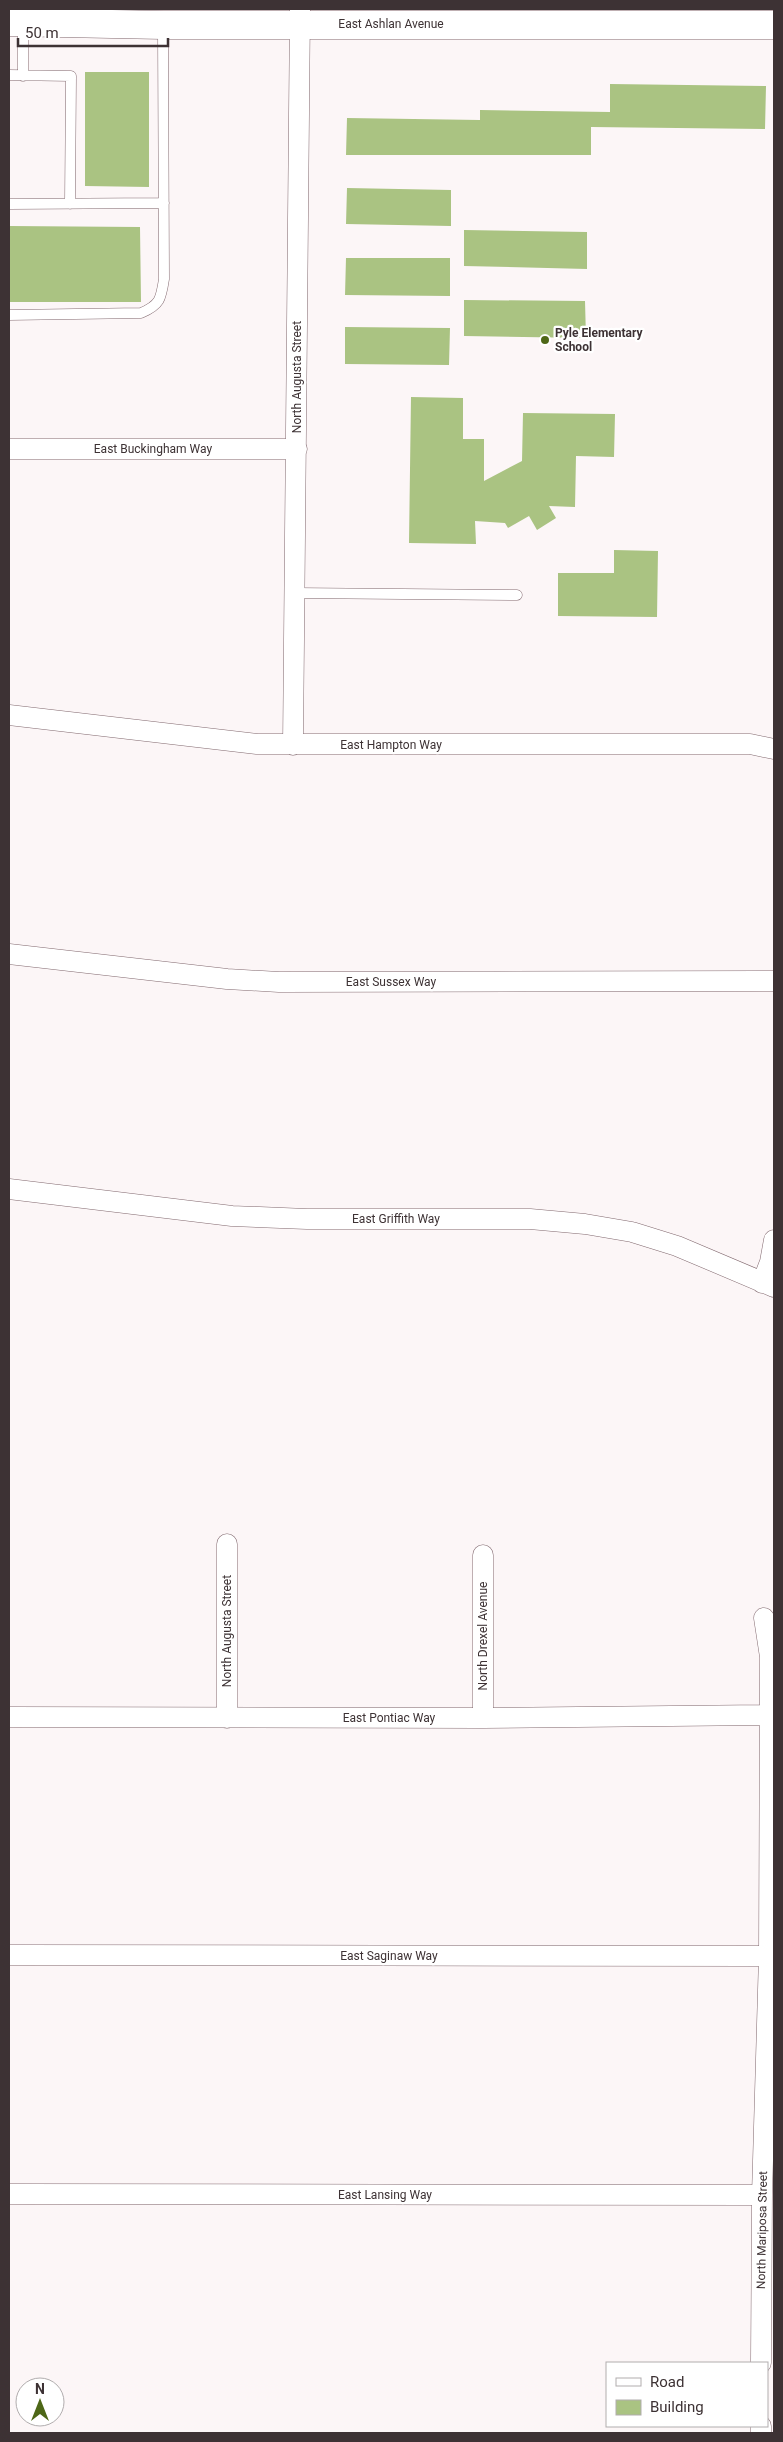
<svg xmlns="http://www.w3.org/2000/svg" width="783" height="2442" viewBox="0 0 783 2442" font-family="Roboto,sans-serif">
	<rect width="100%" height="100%" fill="#fcf6f7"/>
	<path fill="#aac382" d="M85,72H149V187L85,186Z
		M610,84L766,86L765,129L591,127V155H346L347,118L480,120V110L610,112Z
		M347,188L451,190V226L346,224Z
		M9,226L140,227L141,302H9Z
		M464,230L587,232V269L464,266Z
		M346,258H450V296L345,295Z
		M464,300L585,301L586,338L464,336Z
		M345,327L450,328L449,365L345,364Z
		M411,397L463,398V439H484V481L522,461L523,413L615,414L614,457L576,456L575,507L549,506L556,518L537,530L529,516L508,528L505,523L475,521L476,544L409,543Z
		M614,550L658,551L657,617L558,616V573H614Z"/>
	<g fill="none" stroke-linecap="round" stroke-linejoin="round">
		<g stroke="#82696f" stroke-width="11">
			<path id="lane" d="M9,75L71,76L70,204
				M23,76V24
				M9,204L164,203
				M9,315L141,313C160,305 161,299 164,279L163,27
				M294,593L517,595"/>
		</g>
		<g stroke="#82696f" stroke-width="21">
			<path id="street" d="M9,449H297
				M9,715L257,744H750L774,749
				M293,745L300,9
				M9,954L227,979L279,982L774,981
				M9,1189L232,1216L307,1219H530L585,1224L632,1232L677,1246L774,1287
				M762,1283L770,1262L774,1240
				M9,1717L483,1718L770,1715
				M227,1718V1544
				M483,1718V1555
				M9,1955L769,1956
				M9,2194L762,2195
				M761,2363L762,2195L769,1956L770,1657L764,1618
				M761,2433V2426"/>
		</g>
		<g stroke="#82696f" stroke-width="29">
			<path id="primary" d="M9,22L163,25H774"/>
		</g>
		<use href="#lane" stroke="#fff" stroke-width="10"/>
		<use href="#street" stroke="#fff" stroke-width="20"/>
		<use href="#primary" stroke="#fff" stroke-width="28"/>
	</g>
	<circle fill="#4e6717" stroke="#fff" stroke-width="2" cx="545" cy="340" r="5"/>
	<g text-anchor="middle" stroke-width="4.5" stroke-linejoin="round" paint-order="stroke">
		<g font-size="12" fill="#3d3234" stroke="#fff">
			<text x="391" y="28">East Ashlan Avenue</text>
			<text transform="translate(297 377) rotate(-90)" y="4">North Augusta Street</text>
			<text x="153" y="453">East Buckingham Way</text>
			<text x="391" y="749">East Hampton Way</text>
			<text x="391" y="986">East Sussex Way</text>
			<text x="396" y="1223">East Griffith Way</text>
			<text transform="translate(227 1631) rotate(-90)" y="4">North Augusta Street</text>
			<text transform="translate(483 1636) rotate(-90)" y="4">North Drexel Avenue</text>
			<text x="389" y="1722">East Pontiac Way</text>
			<text x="389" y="1960">East Saginaw Way</text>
			<text x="385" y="2199">East Lansing Way</text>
			<text transform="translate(762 2230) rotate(-89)" y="4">North Mariposa Street</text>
		</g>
		<g font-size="12" font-weight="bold" fill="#3d3234" stroke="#fff" text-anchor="start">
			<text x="555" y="337">Pyle Elementary<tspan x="555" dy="14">School</tspan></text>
		</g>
	</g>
	<rect width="783" height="2442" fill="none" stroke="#3d3234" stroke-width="20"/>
	<rect x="606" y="2362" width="162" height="65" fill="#ffffff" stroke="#b1adae"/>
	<rect x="616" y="2378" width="25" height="8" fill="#ffffff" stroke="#b1adae"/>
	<text x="650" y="2387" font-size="15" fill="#3d3234">Road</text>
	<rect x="616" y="2400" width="25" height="15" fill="#aac382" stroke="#b1adae"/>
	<text x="650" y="2412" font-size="15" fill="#3d3234">Building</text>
	<g transform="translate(40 2402)"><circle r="24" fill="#ffffff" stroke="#b1adae"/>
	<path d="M0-4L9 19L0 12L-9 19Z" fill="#4e6717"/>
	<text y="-8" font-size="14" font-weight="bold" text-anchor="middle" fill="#3d3234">N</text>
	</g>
	<path d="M18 38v8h150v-8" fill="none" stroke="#3d3234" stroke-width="2.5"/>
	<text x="25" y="38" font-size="15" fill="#3d3234" stroke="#ffffff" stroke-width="4" paint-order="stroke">50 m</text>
</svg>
